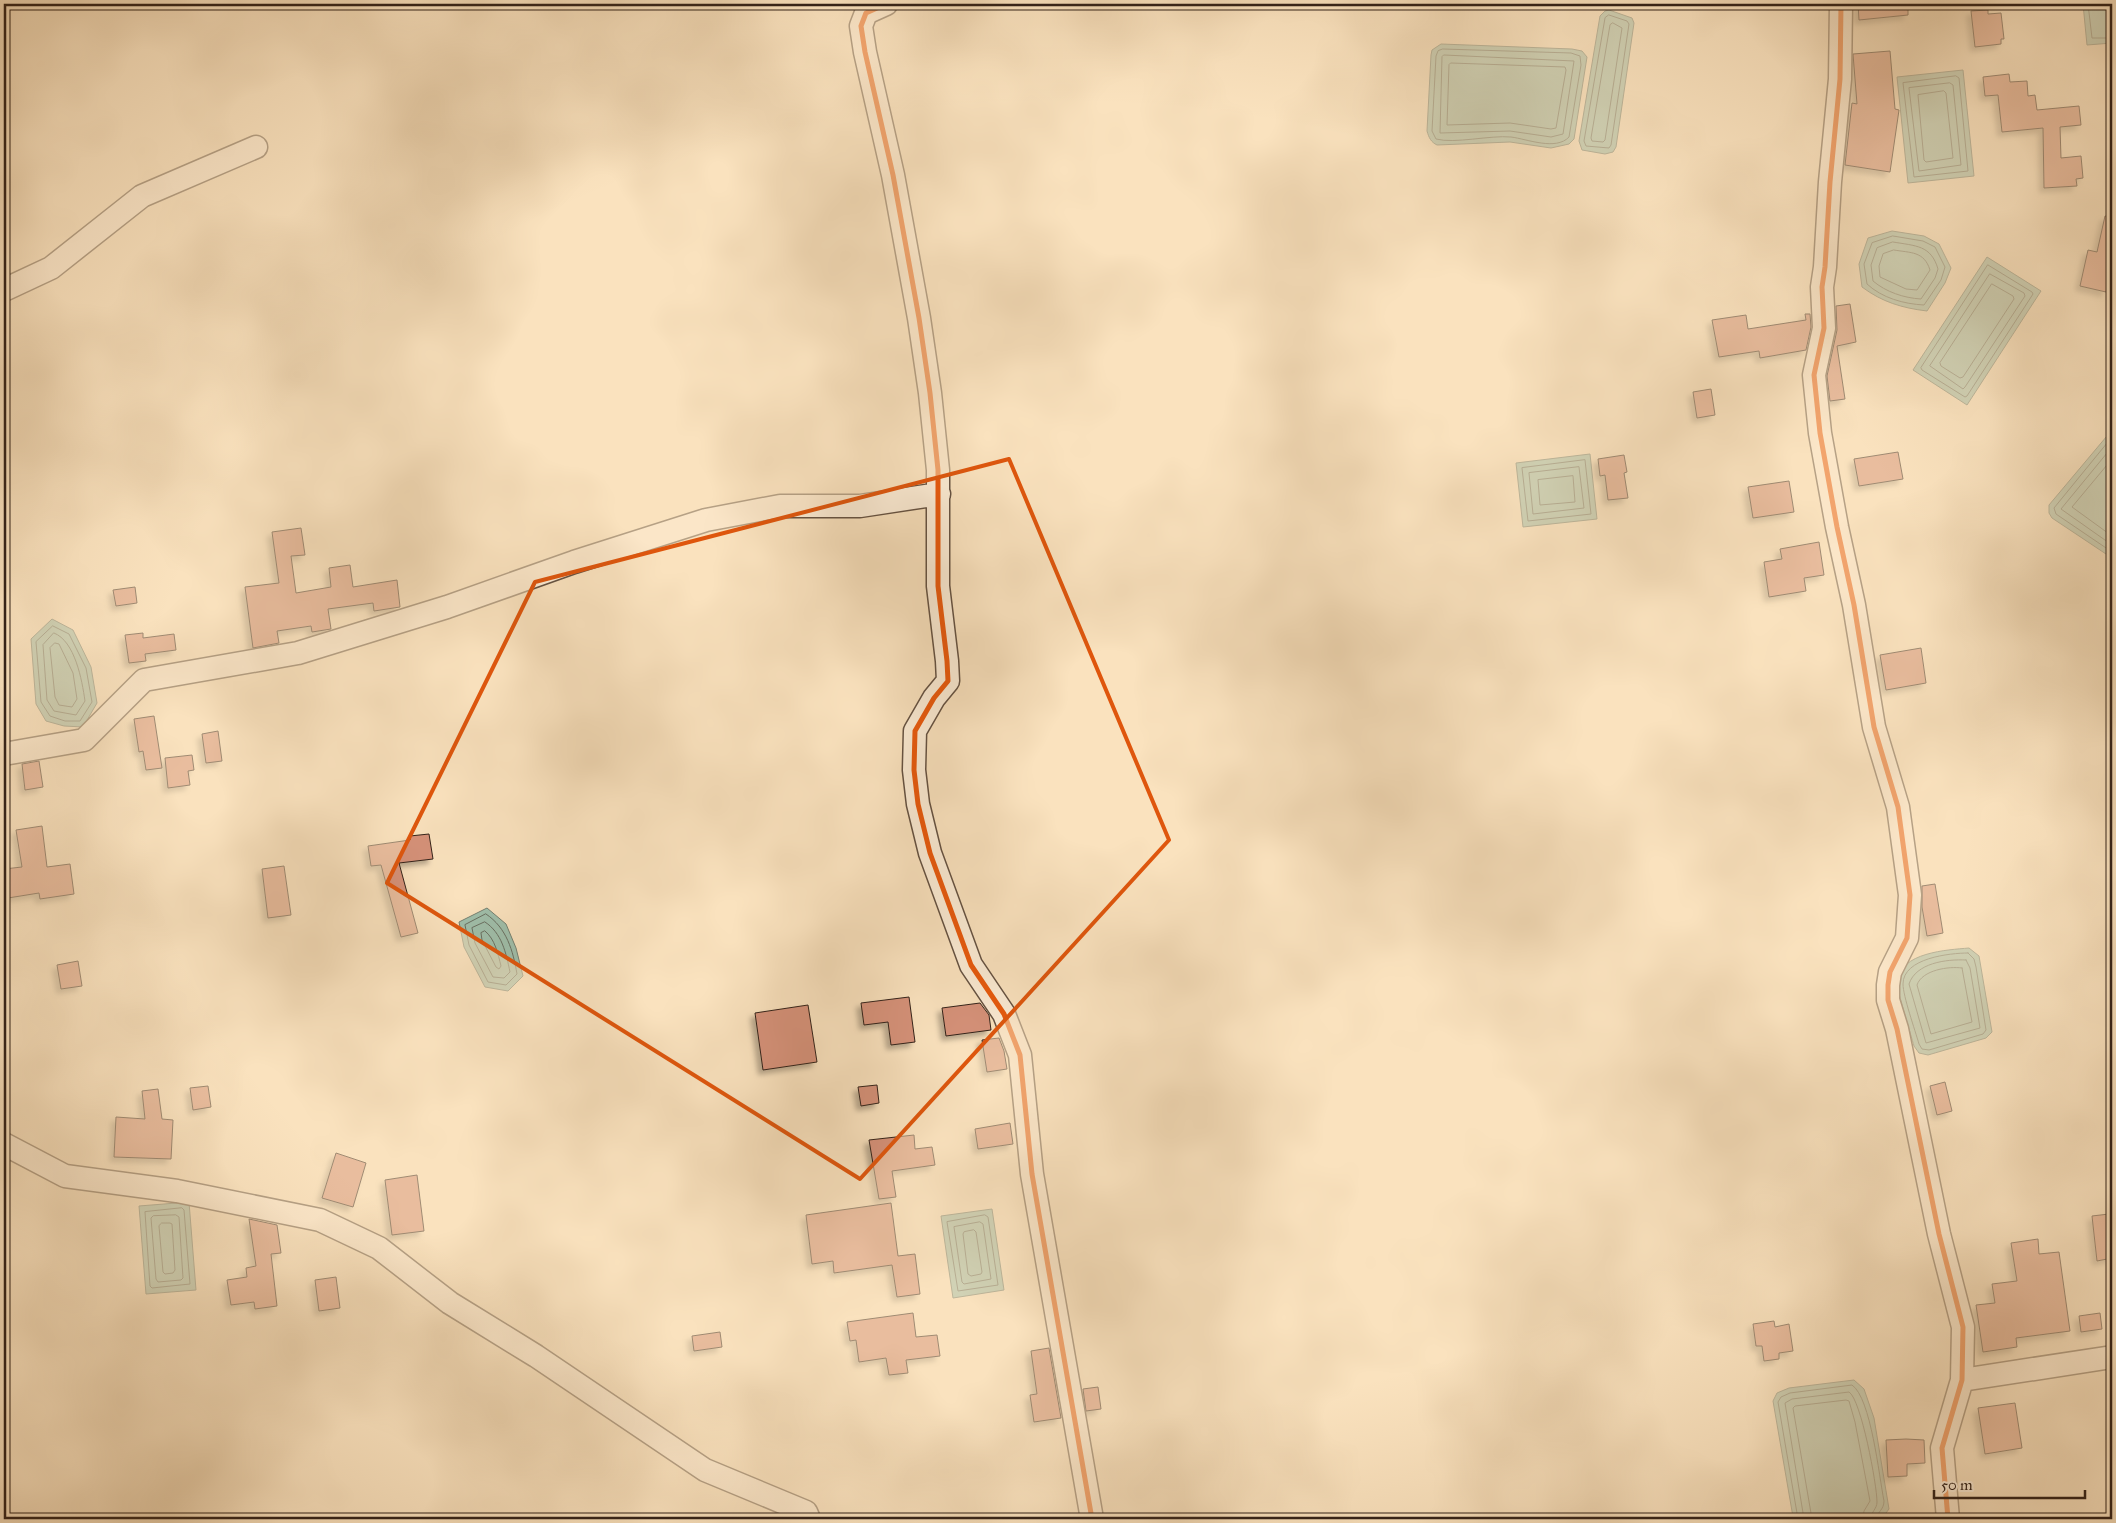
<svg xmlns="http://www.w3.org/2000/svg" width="2116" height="1523" viewBox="0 0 2116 1523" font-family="'IM FELL Great Primer',serif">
	<defs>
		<filter id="shadow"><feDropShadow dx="-4.5" dy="4.5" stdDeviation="2.5" flood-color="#0004"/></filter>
	</defs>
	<rect width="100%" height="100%" fill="#fae2be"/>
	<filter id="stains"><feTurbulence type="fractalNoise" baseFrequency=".004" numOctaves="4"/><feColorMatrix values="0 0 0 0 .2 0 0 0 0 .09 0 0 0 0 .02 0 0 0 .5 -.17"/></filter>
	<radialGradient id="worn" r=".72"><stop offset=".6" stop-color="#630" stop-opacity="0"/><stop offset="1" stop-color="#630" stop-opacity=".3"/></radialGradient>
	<path fill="#9fbfab" stroke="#748071" d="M2083,4H2112V43L2087,45Z
		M1609,10L1632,18L1634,23L1616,147L1613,152L1605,154L1582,150L1579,141L1600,16L1605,11Z
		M1441,44L1572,49L1582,51L1587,57L1574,139L1569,144L1551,148L1510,142L1437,145C1431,142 1429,138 1427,131L1431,55L1432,50Z
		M1963,70L1974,176L1908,183L1897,77Z
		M1892,231L1924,236L1939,244L1951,268L1945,283L1927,311C1902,308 1882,302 1862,287L1859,264L1868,238Z
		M1987,257L2041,291L1967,405L1913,370Z
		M2112,430V558L2052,518L2049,513V505Z
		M1590,454L1597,519L1523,527L1516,463Z
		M52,619L73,630L91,667L97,703L83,727L64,726L46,721L36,704L31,639Z
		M487,908L506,924L516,948L523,976L508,991L485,987L464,947L459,922Z
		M1969,948L1979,956L1992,1032L1986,1038L1928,1055L1919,1053L1914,1046C1911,1035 1897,991 1897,982C1900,952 1947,950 1969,948Z
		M189,1202L196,1290L146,1294L139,1206Z
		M992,1209L1004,1290L953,1298L941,1216Z
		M1854,1380L1864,1389L1874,1418L1889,1509L1883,1517L1868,1519H1795L1793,1517L1773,1401L1777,1393L1789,1388Z"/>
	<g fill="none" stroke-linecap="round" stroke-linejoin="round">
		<path stroke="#697062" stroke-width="1" d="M2088,4L2092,38H2112
			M1609,15L1627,21L1629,24L1611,145L1609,148L1586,146L1584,141L1605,18Z
			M1613,23L1622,28L1605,140L1603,142L1592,141L1591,138L1610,25Z
			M1443,49L1571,53L1580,56L1581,65L1569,137C1556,151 1527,139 1511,137C1490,135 1455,144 1436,139L1432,131L1436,56L1438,51Z
			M1444,55L1574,61L1563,134L1551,137L1510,131L1440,133L1442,57Z
			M1451,63L1565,67L1566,70L1556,128L1551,129L1510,123L1447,125L1449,65Z
			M1956,76L1959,78L1968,171L1914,177L1903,83Z
			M1950,83L1953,85L1961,165L1919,171L1909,88Z
			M1944,91L1946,93L1953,158L1926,162L1924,160L1918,95Z
			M1893,236L1923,241L1935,247L1945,267L1941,280L1924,305C1904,304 1882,298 1867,284L1864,264L1872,243Z
			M1893,242C1916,246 1931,245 1938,269L1935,278L1921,299C1904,298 1886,292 1873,281L1871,265L1877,248Z
			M1894,250C1911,253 1924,251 1930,270L1917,290L1906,289L1880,277L1879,266L1883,254Z
			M1988,265L2032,292L2033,294L1967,396L1965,397L1922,370L1921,368Z
			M1990,274L2024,293L2025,296L1965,387L1963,389L1930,366Z
			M1992,284L2013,296L2014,299L1963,377L1960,378L1941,366L1940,363Z
			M2112,437L2054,508L2056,514L2112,552
			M2112,447L2061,509L2112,545
			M2112,459L2072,507L2112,536
			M1585,460L1591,514L1528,521L1522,468Z
			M1579,467L1584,508L1533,514L1529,473Z
			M1573,476L1575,502L1540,505L1538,480Z
			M53,626L69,634L86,668L92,702L80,721H65L50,716L41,702L36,642Z
			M54,633C75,641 82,680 85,701L76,715L54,711L47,700L43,645Z
			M55,643L59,644L73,673L77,699L72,707L59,705L55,697L50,648Z
			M486,914C507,928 513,951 517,974L506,985L488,982L469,945L465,925Z
			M485,922C502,933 506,953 510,972L504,978L493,977L475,943L472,928Z
			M485,931C495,939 498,954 501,966L499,969L496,967L482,940L481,933Z
			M1968,953L1974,959L1976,967L1986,1030L1983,1034L1929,1050L1922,1049L1919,1044C1915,1030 1903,996 1903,984C1903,958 1950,953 1968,953Z
			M1966,960L1970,968L1980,1028L1926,1043L1909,984C1916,963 1946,959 1966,960Z
			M1962,968L1972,1022L1931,1034L1917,985C1922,970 1949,966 1962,968Z
			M182,1208L184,1210L190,1284L152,1288L150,1286L145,1212Z
			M176,1215L179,1217L183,1278L181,1280L158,1282L156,1279L151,1218L153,1216Z
			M985,1215L988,1217L998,1285L958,1291L947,1222Z
			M980,1222L983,1224L991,1279L964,1284L962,1282L954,1227Z
			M162,1223H170L172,1224L175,1270L173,1273L165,1274L163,1272L159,1226Z
			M974,1230L976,1232L982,1272L981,1274L971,1276L968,1274L963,1234L964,1232Z
			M1798,1519L1778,1402L1781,1397L1790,1393L1852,1385C1871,1398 1879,1476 1884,1501C1884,1510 1877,1512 1876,1519
			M1804,1519L1785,1403L1792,1399L1849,1392C1861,1399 1877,1485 1877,1502C1877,1509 1871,1512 1870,1519
			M1812,1519L1793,1408L1795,1406L1846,1400L1849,1401L1855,1422L1870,1501L1864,1511L1863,1519"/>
	</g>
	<path fill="#d59179" stroke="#332219" filter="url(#shadow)" d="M1858,4H1908V15L1859,20Z
		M1988,10V14L2001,13L2004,39H2001V44L1975,47L1971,11Z
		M1890,51L1895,109L1899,110L1890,172L1845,165L1852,103L1857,104L1853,54Z
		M2009,74L2010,82L2027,81L2028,96L2035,95L2037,110L2079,106L2081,125L2060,127L2061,158L2081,156L2083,178L2076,179L2077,186L2044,188L2043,128L2002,132L1998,95L1985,96L1983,77Z
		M2105,216L2112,217V266L2106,292L2080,286L2088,250L2097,252Z
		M1850,304L1856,342L1837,346L1845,399L1830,401L1827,376L1837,330L1836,306Z
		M1805,314H1810L1811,327L1806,350L1760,358L1759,351L1719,357L1712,320L1746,315L1748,329L1806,320Z
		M1711,389L1715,415L1697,418L1693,392Z
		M1898,452L1903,479L1859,486L1854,459Z
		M1624,455L1627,472L1624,473L1628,498L1608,500L1605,475L1600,476L1598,459Z
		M1789,481L1794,512L1753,518L1748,487Z
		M301,528L305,555L291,556L296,593L331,587L329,568L350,565L353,587L397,580L400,607L374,611L373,603L328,609L331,629L312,632L311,626L277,631L279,643L253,648L245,587L279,583L272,532Z
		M1819,542L1824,575L1804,578L1806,591L1769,597L1764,562L1782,559L1780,549Z
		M135,587L137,603L116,606L113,590Z
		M143,633V638L174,634L176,650L145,654L146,661L129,663L125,635Z
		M1921,648L1926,683L1886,690L1880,655Z
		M154,716L162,768L146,770L143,751L139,752L134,719Z
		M218,731L222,761L206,763L202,734Z
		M192,755L194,770L188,771L190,785L168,788L165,758Z
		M39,761L43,787L25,790L22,764Z
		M42,826L47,867L70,864L74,894L40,899L39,893L8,898L4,869L22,867L16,830Z
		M429,834L433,859L399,863L418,933L401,937L381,865L371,866L368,846L410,840V836Z
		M284,866L291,915L268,918L262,869Z
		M1935,884L1943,933L1927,936L1922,907V886Z
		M78,961L82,986L61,989L57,965Z
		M909,997L915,1042L891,1045L888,1022L864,1025L861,1003Z
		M980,1003L989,1015L991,1030L946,1036L942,1008Z
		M808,1005L817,1062L763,1070L755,1013Z
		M999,1038L1004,1051L1007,1069L987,1072L982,1040Z
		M1945,1082L1952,1111L1937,1115L1930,1086Z
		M877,1085L879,1103L861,1106L858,1087Z
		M208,1086L211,1107L193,1110L190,1088Z
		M158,1089L162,1119L173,1120L171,1159L114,1157L116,1117L145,1119L142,1091Z
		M1010,1123L1013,1144L978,1149L975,1129Z
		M914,1135L915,1149L932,1147L935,1165L892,1171L896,1197L879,1199L869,1140Z
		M336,1153L366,1163L353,1207L322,1198Z
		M417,1175L424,1231L392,1235L385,1180Z
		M891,1203L898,1256L915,1254L920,1294L897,1297L892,1265L834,1273L833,1261L812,1264L806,1215Z
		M2109,1214L2112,1258L2097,1261L2092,1216Z
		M249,1219L277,1225L281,1253L271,1254L277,1306L255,1309L254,1302L231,1305L227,1280L247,1277L246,1268L256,1266Z
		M2038,1239L2039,1254L2059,1252L2070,1331L2016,1338L2017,1347L1983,1352L1976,1305L1995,1303L1992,1284L2017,1281L2011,1243Z
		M336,1277L340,1308L319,1311L315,1280Z
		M913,1313L916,1337L937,1335L940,1356L906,1360L908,1373L889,1375L886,1358L859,1362L856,1340L850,1341L847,1322Z
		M2100,1313L2102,1329L2081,1332L2079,1316Z
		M1774,1321L1775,1327L1789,1324L1793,1351L1779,1353V1359L1764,1361L1762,1346H1756L1753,1324Z
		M720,1332L722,1347L694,1351L692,1336Z
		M1049,1348L1061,1418L1034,1422L1030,1395L1037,1394L1031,1351Z
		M1098,1387L1101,1409L1086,1411L1083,1389Z
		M2015,1403L2022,1448L1985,1454L1978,1408Z
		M1906,1439L1924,1440L1925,1463L1907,1464V1476L1888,1477L1886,1440Z"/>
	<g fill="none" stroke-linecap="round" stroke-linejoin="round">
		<g stroke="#655242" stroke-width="25">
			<path id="minor" d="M886,4L866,13L861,26L865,52L893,175L919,318L930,393L938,470V586L947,661L948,681L934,698L915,731L914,770L918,804L930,853L971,965L1004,1014L1020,1055L1032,1174L1092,1519
				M1841,4L1840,79L1830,182L1825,267L1822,287L1824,328L1814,375L1820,433L1837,527L1854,605L1874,727L1898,807L1910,895L1907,938L1890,972L1888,985V1000L1897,1029L1939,1234L1963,1327L1962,1380L1942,1448L1948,1519
				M4,290L51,268L142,196L256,147
				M4,754L84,740L144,680L298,653L447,607L574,562L706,520L780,506H860L939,494
				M4,1144L65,1176L177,1191L320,1220L379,1248L450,1303L536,1356L705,1470L806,1512L809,1519
				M1962,1380L2112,1357"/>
		</g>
		<use href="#minor" stroke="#fcecd5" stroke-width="22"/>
		<g stroke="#fcecd5" stroke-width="8">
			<path id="cycleway" d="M886,4L866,13L861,26L865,52L893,175L919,318L930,393L938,470V586L947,661L948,681L934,698L915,731L914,770L918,804L930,853L971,965L1004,1014L1020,1055L1032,1174L1092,1519
				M1841,4L1840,79L1830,182L1825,267L1822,287L1824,328L1814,375L1820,433L1837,527L1854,605L1874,727L1898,807L1910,895L1907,938L1890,972L1888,985V1000L1897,1029L1939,1234L1963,1327L1962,1380L1942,1448L1948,1519"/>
		</g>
		<use href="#cycleway" stroke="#e8590c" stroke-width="5"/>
	</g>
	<path d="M0 0H2116V1523H0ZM1009,459L1169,840L860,1179L387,883L535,582Z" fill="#fae2be" fill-opacity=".55" fill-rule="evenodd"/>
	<path fill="none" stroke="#df560d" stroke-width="4" stroke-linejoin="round" d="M1009,459L1169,840L860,1179L387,883L535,582Z"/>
	<rect width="2116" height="1523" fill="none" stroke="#fae2be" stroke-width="20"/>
	<rect x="5" y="5" width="2106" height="1513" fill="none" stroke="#332219" stroke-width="2.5"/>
	<rect x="10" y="10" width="2096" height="1503" fill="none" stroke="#332219"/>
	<path d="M1934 1490v8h151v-8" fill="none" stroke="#332219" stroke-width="2.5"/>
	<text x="1941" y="1490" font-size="15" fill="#332219" stroke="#fcecd5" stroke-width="4" paint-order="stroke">50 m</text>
	<rect width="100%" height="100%" filter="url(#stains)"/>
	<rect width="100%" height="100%" fill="url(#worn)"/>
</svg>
